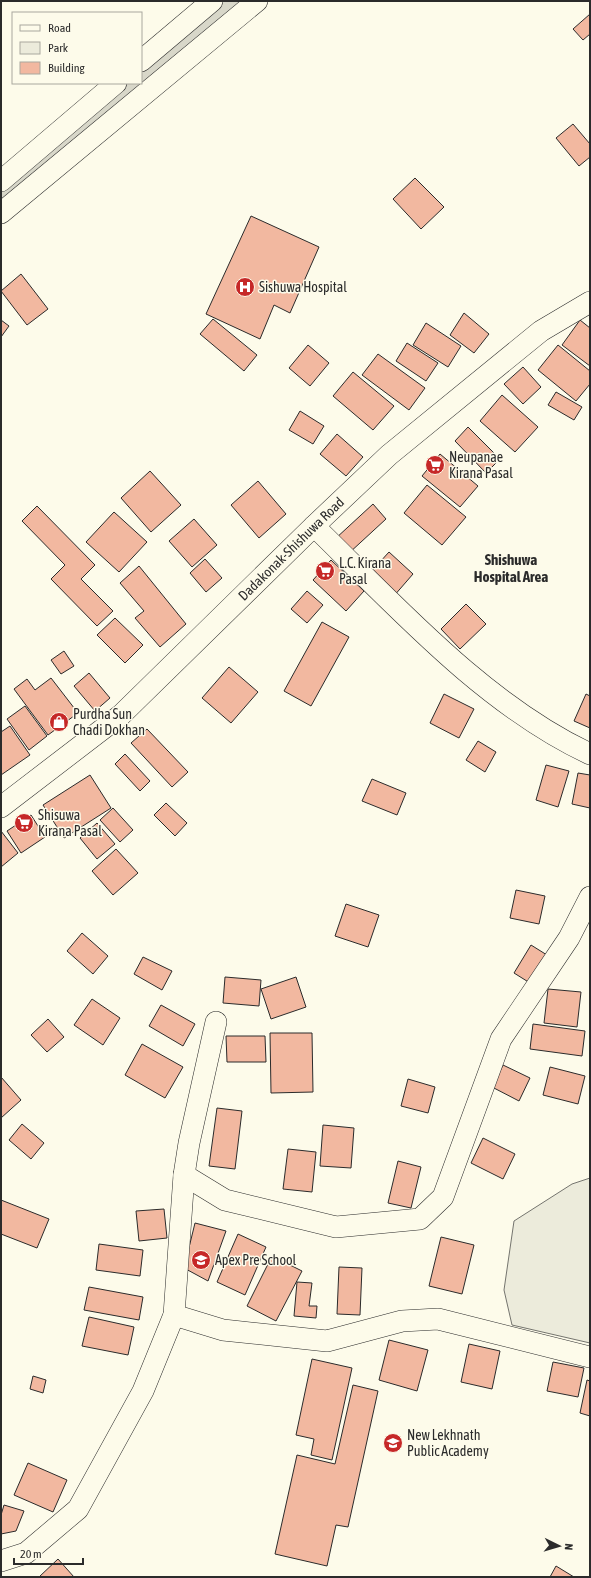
<svg xmlns="http://www.w3.org/2000/svg" width="591" height="1578" viewBox="0 0 591 1578" font-family="'Asap Condensed',sans-serif">
	<rect width="100%" height="100%" fill="#fdfbea"/>
	<path fill="#ecebdb" stroke="#74746e" d="M590,1178V1343L512,1325L504,1290L514,1221L572,1184Z"/>
	<g fill="none" stroke-linecap="round" stroke-linejoin="round">
		<path stroke="#d8d7c9" stroke-width="24" d="M141,76L230,1
			M1,195L133,83"/>
	</g>
	<path fill="#f2b8a0" stroke="#2b2b2b" d="M590,14V34L583,40L573,29Z
		M573,124L590,144V157L579,166L556,138Z
		M415,178L444,207L421,229L393,199Z
		M251,216L319,247L290,313L274,305L260,339L206,314Z
		M21,274L48,309L27,325L1,291Z
		M464,313L489,334L474,353L450,335Z
		M213,319L257,355L244,371L200,334Z
		M1,320L9,326L1,337Z
		M580,320L590,328V366L562,345Z
		M426,323L461,346L448,367L413,345Z
		M407,343L438,363L426,381L396,361Z
		M308,345L329,363L310,386L289,368Z
		M558,345L590,371V384L576,401L538,370Z
		M378,354L425,388L409,410L362,375Z
		M523,367L541,387L523,404L504,384Z
		M353,372L394,406L373,430L333,396Z
		M556,392L582,407L574,420L548,405Z
		M502,395L538,427L515,452L480,421Z
		M300,411L324,426L313,444L289,430Z
		M468,427L500,459L486,473L455,441Z
		M337,434L363,457L346,476L320,454Z
		M440,454L478,486L460,507L422,476Z
		M150,471L181,505L151,532L121,498Z
		M258,481L286,514L259,538L231,505Z
		M427,485L466,517L442,545L404,513Z
		M373,504L386,519L348,554L335,539Z
		M37,506L95,565L81,579L113,611L97,626L51,579L65,565L22,521Z
		M114,512L147,542L119,572L86,542Z
		M194,519L217,545L192,567L169,541Z
		M389,552L413,574L393,597L369,574Z
		M205,559L222,578L206,592L190,573Z
		M331,560L364,591L346,611L313,580Z
		M139,566L186,624L160,647L135,618L144,611L120,583Z
		M307,591L323,605L307,623L291,609Z
		M466,604L486,624L460,649L441,629Z
		M115,618L143,645L125,663L97,635Z
		M322,622L349,637L311,706L284,691Z
		M64,651L74,666L61,674L51,660Z
		M229,667L258,692L231,723L202,698Z
		M89,673L110,698L95,711L74,686Z
		M51,678L78,713L48,735L14,689L27,679L35,690Z
		M444,694L474,709L459,738L430,723Z
		M586,694L590,696V728L574,721Z
		M25,706L47,736L29,750L7,719Z
		M10,726L30,755L1,775V732Z
		M147,729L188,772L172,787L131,743Z
		M478,741L496,752L485,772L466,760Z
		M125,754L150,781L140,791L115,764Z
		M546,765L569,771L558,807L536,800Z
		M578,773L590,775V808L572,804Z
		M90,775L111,808L64,838L43,805Z
		M372,779L406,793L397,815L362,801Z
		M166,803L187,823L175,836L154,815Z
		M113,808L133,830L120,842L100,820Z
		M31,815L45,837L21,853L7,831Z
		M97,823L115,844L97,859L80,838Z
		M1,831L18,853L1,867Z
		M116,849L138,873L113,895L92,871Z
		M516,890L545,896L539,924L510,918Z
		M346,904L379,915L368,947L335,936Z
		M82,933L108,956L93,974L67,951Z
		M531,945L547,955L530,983L514,973Z
		M143,957L172,971L162,990L134,974Z
		M225,977L261,980L259,1006L223,1003Z
		M296,977L306,1007L271,1019L261,989Z
		M548,989L581,992L577,1027L544,1023Z
		M92,999L120,1018L103,1045L74,1025Z
		M161,1005L195,1024L183,1046L149,1026Z
		M48,1019L64,1037L47,1052L31,1035Z
		M533,1024L585,1031L582,1056L530,1049Z
		M270,1033H312L313,1092L271,1093Z
		M226,1036H265L266,1062H227Z
		M142,1044L183,1067L165,1098L125,1075Z
		M503,1065L530,1078L519,1101L492,1087Z
		M550,1067L585,1076L578,1104L543,1095Z
		M1,1077L21,1100L1,1118Z
		M408,1079L435,1087L428,1113L401,1106Z
		M217,1108L242,1111L235,1169L209,1166Z
		M22,1124L44,1143L31,1159L9,1140Z
		M323,1125L354,1128L351,1168L320,1166Z
		M483,1138L515,1154L503,1179L471,1163Z
		M288,1149L316,1152L312,1192L283,1189Z
		M398,1161L421,1167L411,1208L388,1203Z
		M1,1200L49,1219L37,1248L1,1234Z
		M164,1209L167,1238L139,1241L136,1211Z
		M195,1223L226,1231L208,1281L184,1268Z
		M238,1234L266,1247L245,1295L217,1282Z
		M441,1237L474,1245L462,1294L429,1286Z
		M99,1244L143,1250L140,1276L96,1270Z
		M272,1256L302,1271L276,1321L247,1306Z
		M339,1267L362,1268L360,1315L337,1314Z
		M297,1282L312,1283L309,1306H317L316,1318L294,1316Z
		M89,1287L143,1297L139,1320L84,1310Z
		M89,1317L134,1327L128,1355L82,1346Z
		M389,1340L428,1350L417,1391L379,1380Z
		M469,1344L500,1351L492,1389L461,1382Z
		M312,1359L352,1368L332,1460L311,1455L314,1439L296,1435Z
		M553,1362L584,1368L578,1397L547,1391Z
		M33,1376L46,1380L43,1393L30,1389Z
		M587,1380L590,1381V1416L580,1413Z
		M353,1385L378,1391L348,1527L336,1525L327,1566L275,1554L297,1455L335,1464Z
		M28,1463L67,1480L53,1512L14,1495Z
		M4,1505L24,1511L16,1531L1,1534V1515Z
		M58,1559L74,1577H39Z
		M556,1566L574,1577H550Z"/>
	<g fill="none" stroke-linecap="round" stroke-linejoin="round">
		<g stroke="#2b2b2b" stroke-width="22">
			<g id="minor">
				<path d="M141,61L212,1"/>
				<path d="M1,181L116,83"/>
				<path d="M1,213L257,1"/>
				<path d="M314,526C397,607 485,705 590,754"/>
				<path id="s1" d="M1,807L121,715L314,526L389,455L541,331L590,302"/>
				<path d="M184,1175L225,1200L336,1227L420,1219L443,1197L501,1039L569,938L590,897"/>
				<path d="M174,1315L223,1330L327,1341L402,1321L438,1319L590,1357"/>
				<path d="M1,1561L26,1553L78,1509L143,1391L174,1315L184,1175L189,1143L216,1022"/>
			</g>
		</g>
		<use href="#minor" stroke="#fdfbea" stroke-width="21"/>
	</g>
	<defs>
		<g id="hospital-disc" transform="scale(1)"><circle r="9.5" fill="#c62828" stroke="#fdfbea"/><path d="M-5-5h3v3.5h4V-5h3V5h-3V1.5h-4V5h-3Z" fill="#fff"/></g>
		<g id="supermarket-disc" transform="scale(1)"><circle r="9.5" fill="#c62828" stroke="#fdfbea"/><path d="M-6-5.5h2.5l.6 2H6L4.5 2H-2.5L-4.4-4H-6ZM-1.5 3.2a1.3 1.3 0 1 0 .1 0ZM3 3.2a1.3 1.3 0 1 0 .1 0Z" fill="#fff"/></g>
		<g id="shop-disc" transform="scale(1)"><circle r="9.5" fill="#c62828" stroke="#fdfbea"/><path d="M-5-2.5h2.3a2.7 3.5 0 0 1 5.4 0H5L5.5 6h-11ZM-1.5-2.5h3a1.5 2.3 0 0 0-3 0Z" fill="#fff"/></g>
		<g id="school-disc" transform="scale(1)"><circle r="9.5" fill="#c62828" stroke="#fdfbea"/><path d="M0-5L7-2L0 1L-7-2ZM-4 1L0 2.5L4 1V4Q0 6-4 4Z" fill="#fff"/></g>
	</defs>
	<g fill-rule="evenodd">
		<use href="#hospital-disc" x="245" y="287"/>
		<use href="#supermarket-disc" x="435" y="465"/>
		<use href="#supermarket-disc" x="325" y="571"/>
		<use href="#shop-disc" x="59" y="722"/>
		<use href="#supermarket-disc" x="24" y="823"/>
		<use href="#school-disc" x="201" y="1260"/>
		<use href="#school-disc" x="393" y="1443"/>
	</g>
	<g text-anchor="middle" stroke-width="3" stroke-linejoin="round" paint-order="stroke">
		<g font-size="14" fill="#2b2b2b" stroke="#fdfbea" text-anchor="start">
			<text x="259" y="292">Sishuwa Hospital</text>
			<text x="449" y="462">Neupanae<tspan x="449" dy="16">Kirana Pasal</tspan></text>
			<text x="339" y="568">L.C. Kirana<tspan x="339" dy="16">Pasal</tspan></text>
			<text x="73" y="719">Purdha Sun<tspan x="73" dy="16">Chadi Dokhan</tspan></text>
			<text x="38" y="820">Shisuwa<tspan x="38" dy="16">Kirana Pasal</tspan></text>
			<text x="215" y="1265">Apex Pre School</text>
			<text x="407" y="1440">New Lekhnath<tspan x="407" dy="16">Public Academy</tspan></text>
		</g>
		<g font-size="14" fill="#2b2b2b" stroke="#fdfbea">
			<text dy="5" stroke="none"><textPath href="#s1" startOffset="389">Dadakonak-Shishuwa Road</textPath></text>
		</g>
		<g font-size="15" font-weight="bold" fill="#2b2b2b" stroke="#fdfbea">
			<text x="511" y="565">Shishuwa<tspan x="511" dy="17">Hospital Area</tspan></text>
		</g>
	</g>
	<rect width="591" height="1578" fill="none" stroke="#2b2b2b" stroke-width="4"/>
	<rect x="12" y="12" width="130" height="72" fill="#fdfbea" stroke="#a9a89e"/>
	<rect x="20" y="25" width="20" height="6" fill="#fdfbea" stroke="#a9a89e"/>
	<text x="48" y="32" font-size="12" fill="#2b2b2b">Road</text>
	<rect x="20" y="42" width="20" height="12" fill="#ecebdb" stroke="#a9a89e"/>
	<text x="48" y="52" font-size="12" fill="#2b2b2b">Park</text>
	<rect x="20" y="62" width="20" height="12" fill="#f2b8a0" stroke="#a9a89e"/>
	<text x="48" y="72" font-size="12" fill="#2b2b2b">Building</text>
	<g transform="translate(559 1546) rotate(95)" stroke="#fdfbea" stroke-width="3" paint-order="stroke">
	<path d="M0-3L7 15L0 10L-7 15Z" fill="#2b2b2b"/>
	<text y="-6" font-size="11" font-weight="bold" text-anchor="middle" fill="#2b2b2b">N</text>
	</g>
	<path d="M14 1558v6h69v-6" fill="none" stroke="#2b2b2b" stroke-width="2"/>
	<text x="20" y="1558" font-size="12" fill="#2b2b2b" stroke="#fdfbea" stroke-width="3" paint-order="stroke">20 m</text>
</svg>
